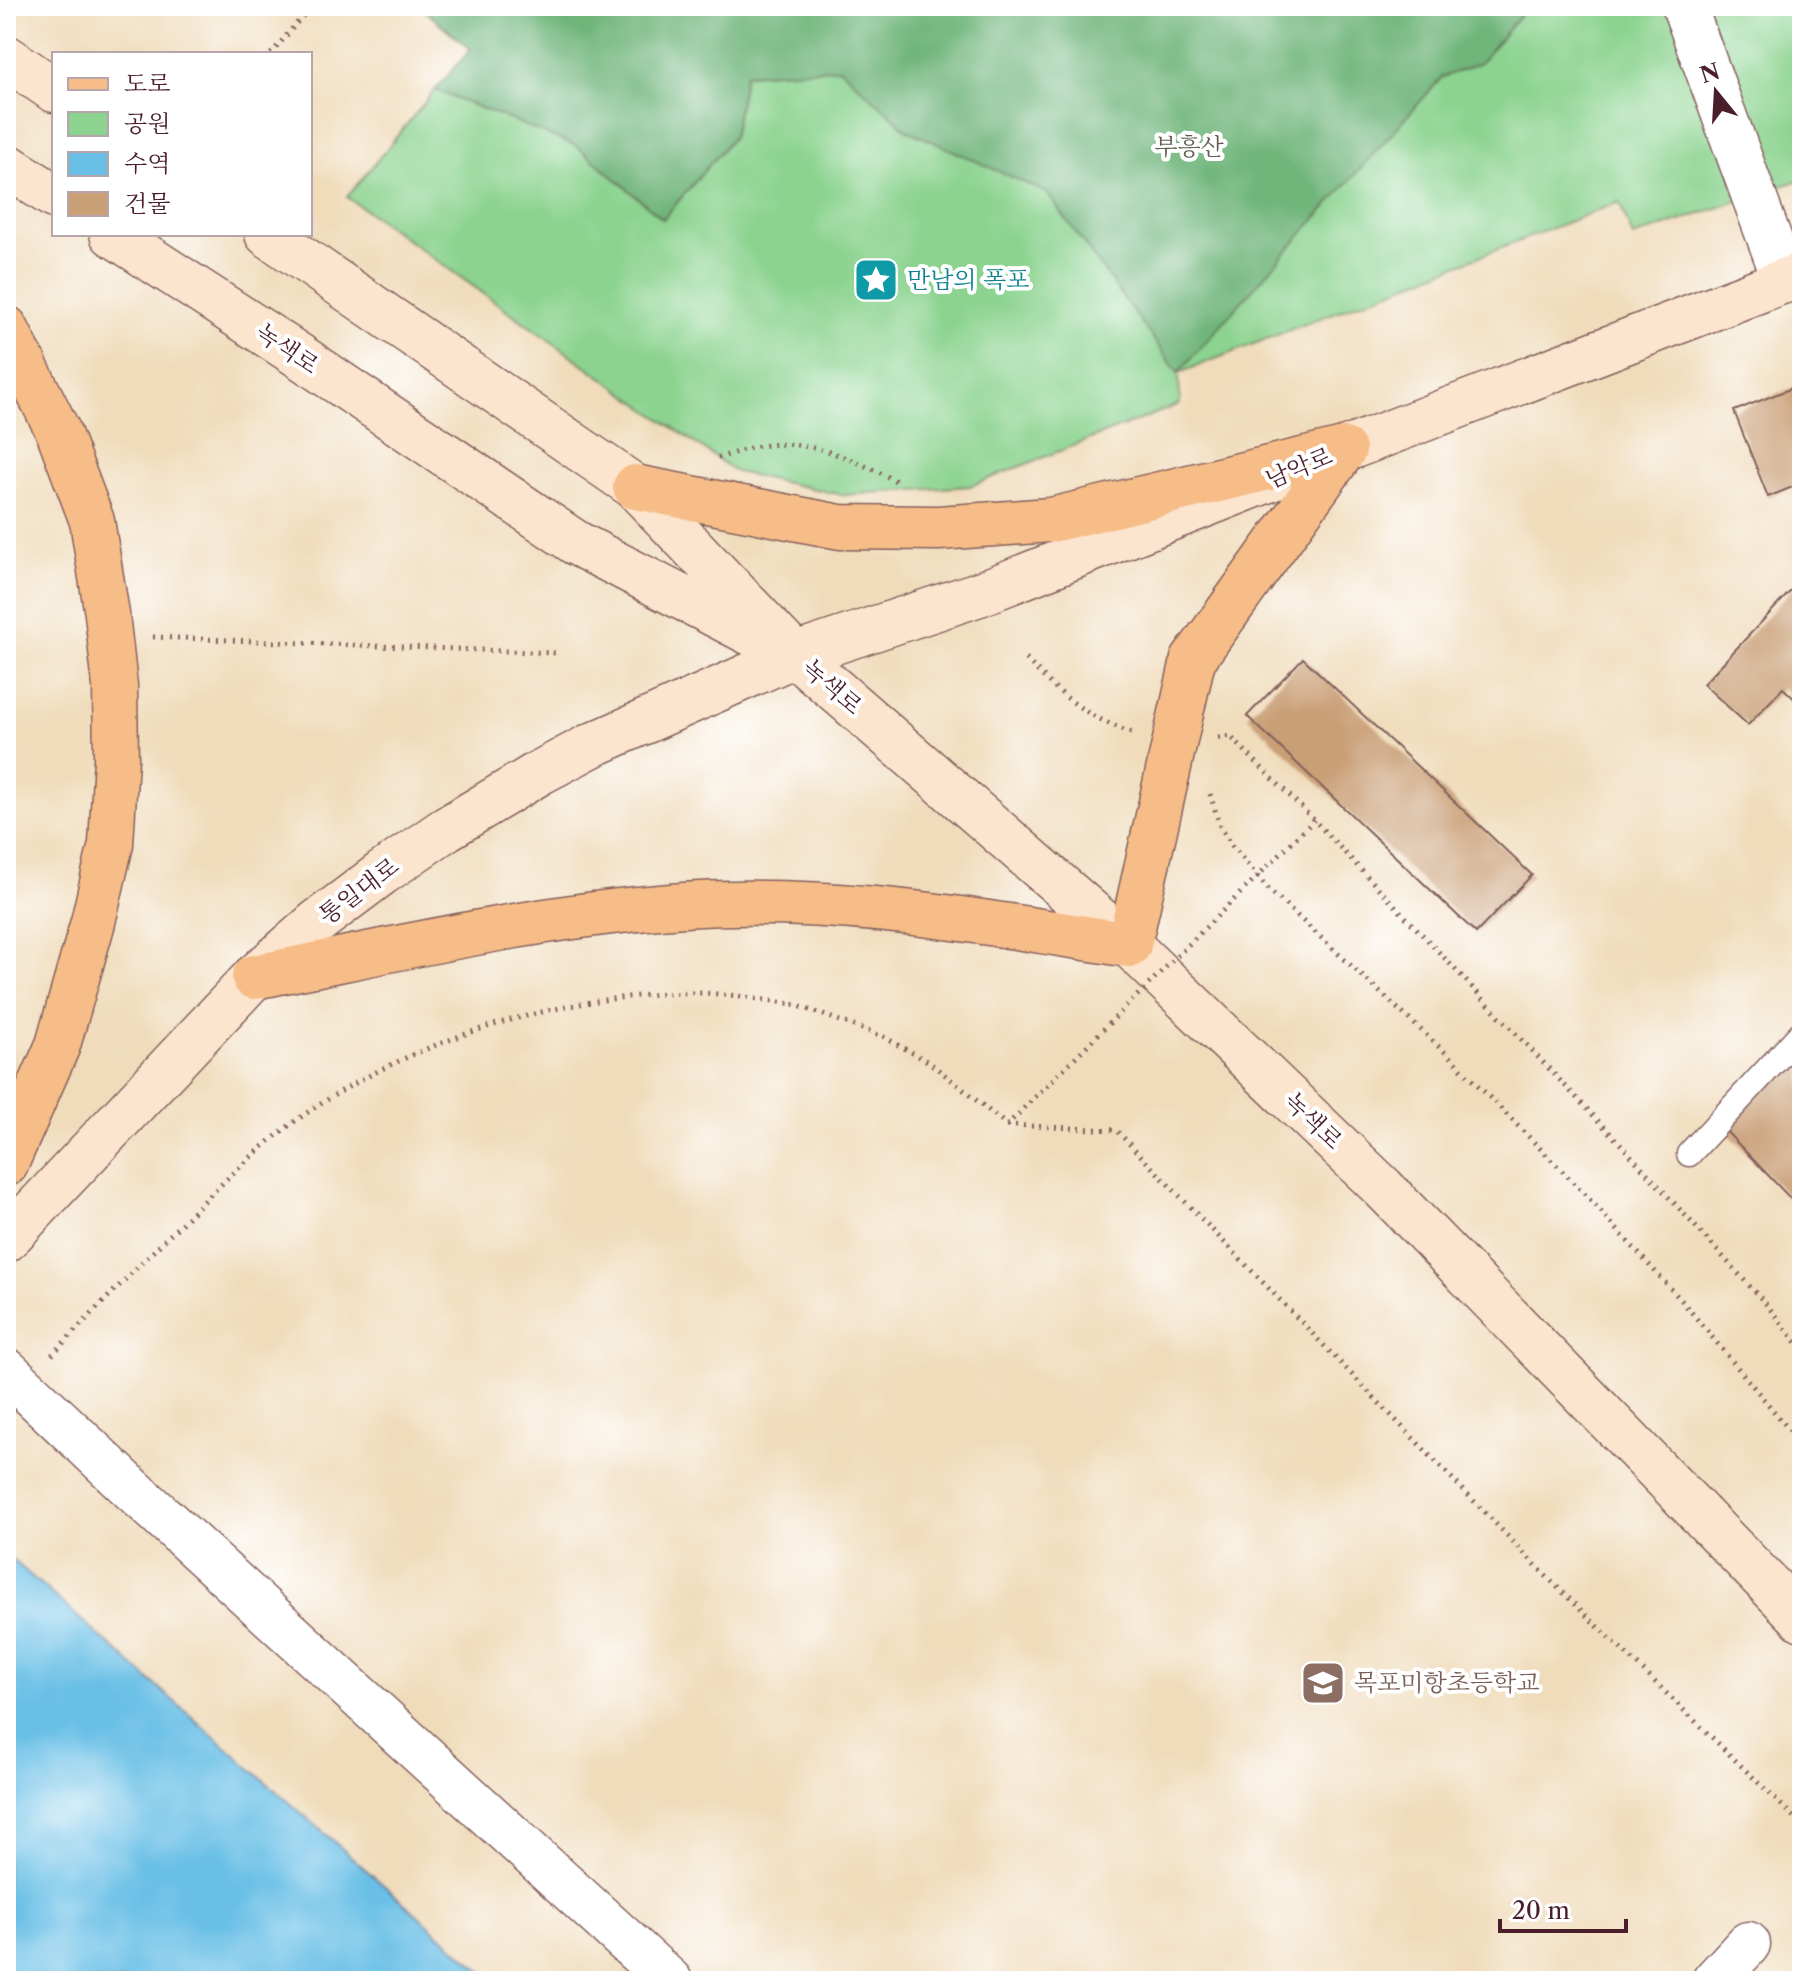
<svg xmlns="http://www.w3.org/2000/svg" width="1808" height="1987" viewBox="0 0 1808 1987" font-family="'Libre Caslon Text','Noto Serif KR',serif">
	<rect width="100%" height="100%" fill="#fff"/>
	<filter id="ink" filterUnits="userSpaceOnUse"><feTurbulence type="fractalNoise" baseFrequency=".0125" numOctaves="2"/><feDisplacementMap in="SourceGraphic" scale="16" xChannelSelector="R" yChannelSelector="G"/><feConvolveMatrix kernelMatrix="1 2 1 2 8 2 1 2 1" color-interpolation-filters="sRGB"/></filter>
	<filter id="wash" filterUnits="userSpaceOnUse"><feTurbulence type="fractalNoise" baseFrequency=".006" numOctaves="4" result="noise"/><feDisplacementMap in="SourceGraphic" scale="32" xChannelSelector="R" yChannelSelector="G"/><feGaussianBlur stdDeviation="1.8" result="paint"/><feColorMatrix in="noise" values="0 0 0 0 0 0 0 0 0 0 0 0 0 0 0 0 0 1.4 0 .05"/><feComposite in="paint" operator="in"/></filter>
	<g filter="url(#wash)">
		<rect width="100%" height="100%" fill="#f0dcbb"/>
		<path fill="#8bd38f" stroke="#6a795d" stroke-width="2" d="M1524,6H1802V179L1633,237L1619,202L1179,373L1180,404L970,486L843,495L736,472L347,197L435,90L577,146L663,219L733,137L745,74L840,68L907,130L1047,193L1178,372L1442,77L1480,63L1524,10Z"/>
		<path fill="#70b57a" stroke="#5d6a52" stroke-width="2" d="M419,6H1524V10L1480,63L1442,77L1178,373L1047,193L907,130L840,68L745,74L733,137L663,219L577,146L435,90L471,49Z"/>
		<path fill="#69bfe6" stroke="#5a6f88" stroke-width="2" d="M6,1554L493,1981H22L6,1967Z"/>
		<g id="blocks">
			<path fill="#c99f76" d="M1802,384V483L1768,497L1734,411Z
				M1802,579V706L1783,688L1748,725L1703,684Z
				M1303,658L1532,875L1476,933L1247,716Z
				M1802,1050V1186L1790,1198L1721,1126Z"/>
		</g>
	</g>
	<g filter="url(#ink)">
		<use href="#blocks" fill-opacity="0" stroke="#84615d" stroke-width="2"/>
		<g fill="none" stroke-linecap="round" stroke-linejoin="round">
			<g stroke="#84615d" stroke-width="27">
				<path id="lane" d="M1689,1154L1802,1032"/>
			</g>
			<g stroke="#84615d" stroke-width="47">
				<path id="street" d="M1684,6L1785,281
					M6,1370L132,1489L670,1981
					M1714,1981L1748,1944"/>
			</g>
			<g stroke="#84615d" stroke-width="47">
				<path id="secondary" d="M6,57L54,90
					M6,165L54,196
					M112,234L295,353L576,543L768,642
					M267,234L635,487L795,655L1129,945L1383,1188L1802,1619
					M6,1240L254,977L317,922L382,873L446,829L539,773L590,746L795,655L982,593L1344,450L1802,274"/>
			</g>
			<g stroke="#84615d" stroke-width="47">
				<path id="primary" d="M6,328L58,431L92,521L107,614L115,686L116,759L111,844L93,922L58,1045L6,1164
					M635,487L840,527L938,528L1051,520L1344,450
					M254,977C392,950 531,917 671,906C825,893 978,921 1129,945L1193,660L1344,450"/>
			</g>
			<path stroke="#84615d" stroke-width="5" stroke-dasharray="2 6" stroke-linecap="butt" d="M271,54L311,6
				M718,458C732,454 746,448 760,446C810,438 855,460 898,482
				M153,637L556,653
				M1026,659C1059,694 1087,718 1133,733
				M1218,738L1230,736L1314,820L1625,1149L1766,1304L1802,1349
				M1210,794L1220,826L1233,847L1266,887L1449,1056L1582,1191L1682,1301L1802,1445
				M1007,1125L1116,1130L1550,1580L1802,1825
				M52,1355C95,1310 139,1265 184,1221C226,1179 271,1135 322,1103C429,1034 575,992 702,993C732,994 763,1000 793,1004"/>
			<use href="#lane" stroke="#fff" stroke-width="24"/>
			<use href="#street" stroke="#fff" stroke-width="44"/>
			<use href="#secondary" stroke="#fce5cf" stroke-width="44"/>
			<use href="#primary" stroke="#f7bd88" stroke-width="44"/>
			<path stroke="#84615d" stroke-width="5" stroke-dasharray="2 6" stroke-linecap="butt" d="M793,1004L882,1036L929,1062L1007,1125L1314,820"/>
		</g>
	</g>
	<defs>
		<g id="sight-square" transform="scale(2.3)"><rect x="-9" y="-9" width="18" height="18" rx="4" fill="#0f9aa8" stroke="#fff"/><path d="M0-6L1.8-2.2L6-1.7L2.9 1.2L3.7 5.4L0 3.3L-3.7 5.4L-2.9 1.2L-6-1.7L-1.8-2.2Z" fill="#fff"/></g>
		<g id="school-square" transform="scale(2.3)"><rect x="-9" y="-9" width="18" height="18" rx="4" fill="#8d6e63" stroke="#fff"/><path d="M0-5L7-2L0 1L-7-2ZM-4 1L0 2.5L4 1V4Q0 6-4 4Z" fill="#fff"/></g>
	</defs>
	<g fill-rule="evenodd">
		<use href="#sight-square" x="876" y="280"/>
		<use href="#school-square" x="1323" y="1683"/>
	</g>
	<g text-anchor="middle" stroke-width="8" stroke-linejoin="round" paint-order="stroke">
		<g font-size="24" fill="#615e4e" stroke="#fff">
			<text x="1189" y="155">부흥산</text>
		</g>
		<g font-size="24" fill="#0d838f" stroke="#fff" text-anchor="start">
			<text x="907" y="288">만남의 폭포</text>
		</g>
		<g font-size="24" fill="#4a1f2b" stroke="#fff">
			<text transform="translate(287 349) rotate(34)" y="8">녹색로</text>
			<text transform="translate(1299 468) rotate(-22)" y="8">남악로</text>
			<text transform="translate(832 687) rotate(41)" y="8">녹색로</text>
			<text transform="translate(359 891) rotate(-37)" y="8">통일대로</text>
			<text transform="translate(1313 1121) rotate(44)" y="8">녹색로</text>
		</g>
		<g font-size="24" fill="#785e54" stroke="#fff" text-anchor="start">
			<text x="1354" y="1691">목포미항초등학교</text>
		</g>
	</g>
	<rect width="1808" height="1987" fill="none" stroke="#fff" stroke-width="32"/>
	<rect x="52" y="52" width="260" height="184" fill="#ffffff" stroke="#b7a5aa" stroke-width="2"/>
	<rect x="68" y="78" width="40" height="12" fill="#f7bd88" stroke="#b7a5aa" stroke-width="2"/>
	<text x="124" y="92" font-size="24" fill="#4a1f2b">도로</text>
	<rect x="68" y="112" width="40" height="24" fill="#8bd38f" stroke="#b7a5aa" stroke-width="2"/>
	<text x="124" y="132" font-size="24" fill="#4a1f2b">공원</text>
	<rect x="68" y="152" width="40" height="24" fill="#69bfe6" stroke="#b7a5aa" stroke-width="2"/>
	<text x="124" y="172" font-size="24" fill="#4a1f2b">수역</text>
	<rect x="68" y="192" width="40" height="24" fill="#c99f76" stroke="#b7a5aa" stroke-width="2"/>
	<text x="124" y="212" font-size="24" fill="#4a1f2b">건물</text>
	<g transform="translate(1716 92) rotate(342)" stroke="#ffffff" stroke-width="6" paint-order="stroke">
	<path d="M0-6L14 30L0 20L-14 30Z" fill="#4a1f2b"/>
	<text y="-12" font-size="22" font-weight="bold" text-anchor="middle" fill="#4a1f2b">N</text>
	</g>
	<path d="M1500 1919v12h126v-12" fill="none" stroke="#4a1f2b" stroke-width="4"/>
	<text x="1512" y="1919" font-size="24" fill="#4a1f2b" stroke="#ffffff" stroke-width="6" paint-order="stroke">20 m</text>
</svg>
